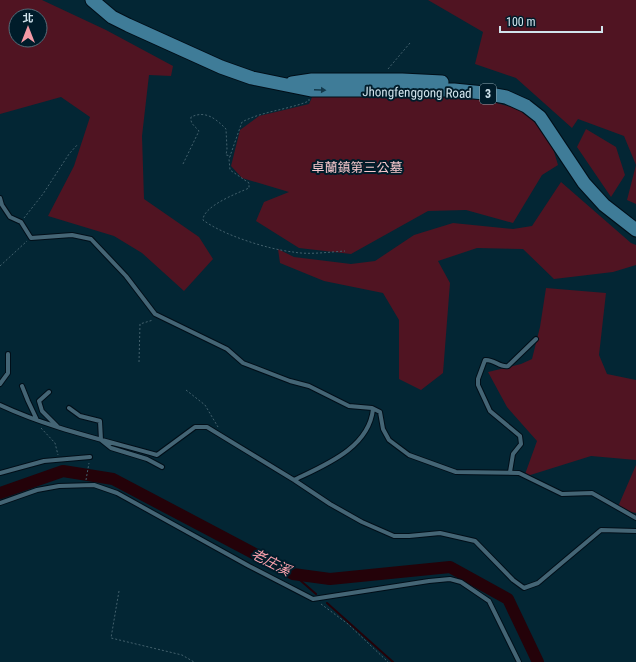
<svg xmlns="http://www.w3.org/2000/svg" width="636" height="662" viewBox="0 0 636 662" font-family="'Roboto Condensed','Noto Sans TC',sans-serif">
	<rect width="100%" height="100%" fill="#032634"/>
	<path fill="#501422" fill-rule="evenodd" d="M0,0H42L106,30L173,66L171,76L149,75L142,136L144,199L199,237L213,259L184,291L142,253L114,236L48,216L74,166L90,117L61,97L0,114ZM16,16H40V40H16Z
		M428,0H636V204L627,200L636,165L624,136L578,119L572,128L516,78L475,64L483,32Z
		M314,93L460,97L493,102L526,111L552,145L558,165L542,175L513,223L466,210L428,211L351,254L299,248L256,221L264,202L289,192L242,178L231,166L240,130L259,116L309,104Z
		M586,129L616,147L625,175L611,197L577,147Z
		M561,182L631,243L636,245V265L613,272L554,279L523,249L477,248L438,261L450,283L443,373L421,390L399,379V320L383,293L324,281L280,263L278,249L294,257L351,264L375,261L414,235L453,223L513,229L532,226Z
		M546,288L606,293L599,355L607,374L636,380V460L591,456L524,477L537,441L507,407L488,372L521,364L532,359L540,327Z
		M636,465V513L617,509Z"/>
	<g fill="none" stroke-linecap="round" stroke-linejoin="round">
		<path stroke="#240209" stroke-width="2" d="M293,574L316,594
			M327,603L393,662"/>
		<path stroke="#240209" stroke-width="12" d="M0,493L63,471L113,479L293,574L330,579L450,567L508,599L538,662"/>
		<g stroke="#000e18" stroke-width="6">
			<path id="lane" d="M0,198L2,205L10,217L21,222L31,238L72,235L91,239L126,276L155,314L227,349L243,363L290,381L309,386L349,406L372,408L380,412L383,429L389,440L409,455L456,472L519,473L562,494L592,493L636,518
				M0,384L8,373V354
				M22,386L28,401L37,420
				M49,392L39,401L42,411L57,426
				M0,405C49,428 104,440 157,455L195,427H207L294,480L330,504L362,522L394,536H409L440,533L475,541L513,580L524,588L538,583L601,530L636,531
				M69,408L80,416L100,421L101,440L111,448L147,459L162,467
				M510,472L513,454L521,444L520,436L490,411L478,385V379L485,360C494,359 500,368 508,366L536,339
				M0,473L44,461L90,457
				M294,480C325,465 369,448 373,409
				M0,503L37,490L59,486L94,485L117,493L249,566L313,599L429,581L450,579L461,582L489,601L519,662"/>
		</g>
		<g stroke="#000e18" stroke-width="15">
			<path id="primary" d="M92,0L112,17L128,25L221,67L252,78L311,90H454L484,93L506,97L526,106L540,117L584,183L604,205L636,230
				M292,83L312,80H402L442,82"/>
		</g>
		<path stroke="#43616d" stroke-width="1" stroke-dasharray="2 2" stroke-linecap="butt" d="M388,69L410,43
			M309,99V101C287,110 263,111 242,122L229,159L230,170L249,183V188C238,193 203,206 203,220C223,235 267,249 293,252C309,255 329,252 345,251
			M183,164L199,131C195,126 190,124 191,117C206,110 216,119 226,129L227,149L226,155L231,156
			M24,218L43,194L69,154L78,144
			M0,266L27,241
			M139,362L140,324L153,320
			M186,390L205,405L218,427
			M41,428L55,443L58,455
			M86,480L89,463
			M119,591L111,638L182,655L194,662
			M321,604L348,624L388,662"/>
		<use href="#lane" stroke="#446575" stroke-width="4"/>
		<use href="#primary" stroke="#3f7c98" stroke-width="13"/>
	</g>
	<defs><path id="oneway-solid" d="M-6-.8H1V-3.2L6.5 0L1 3.2V.8H-6Z"/></defs>
	<use fill="#13394b" href="#oneway-solid" transform="translate(320 90) rotate(2)"/>
	<g text-anchor="middle" stroke-width="4" stroke-linejoin="round" paint-order="stroke">
		<rect fill="#001c2a" stroke="#92a8b2" stroke-width="1" x="480" y="84" width="16" height="20" rx="3"/>
		<g font-size="12" font-weight="bold" fill="#d1e4ed">
			<text x="488" y="98">3</text>
		</g>
		<g font-size="13" fill="#d1e4ed" stroke="#001c2a">
			<text transform="translate(417 92) rotate(1)" y="5">Jhongfenggong Road</text>
		</g>
		<g font-size="13" fill="#f5c7cc" stroke="#001c2a">
			<text x="357" y="172">卓蘭鎮第三公墓</text>
		</g>
		<g font-size="14" font-style="italic" fill="#faa2ad" stroke="#001c2a">
			<text transform="translate(271 562) rotate(27)" y="5">老庄溪</text>
		</g>
	</g>
	<g transform="translate(28 28)"><circle r="19" fill="#001c2a" stroke="#546c78"/>
	<path d="M0-3L7 15L0 10L-7 15Z" fill="#f49aa6"/>
	<text y="-6" font-size="11" font-weight="bold" text-anchor="middle" fill="#d1e4ed">北</text>
	</g>
	<path d="M500 26v6h102v-6" fill="none" stroke="#d1e4ed" stroke-width="2"/>
	<text x="506" y="26" font-size="12" fill="#d1e4ed" stroke="#001c2a" stroke-width="3" paint-order="stroke">100 m</text>
</svg>
